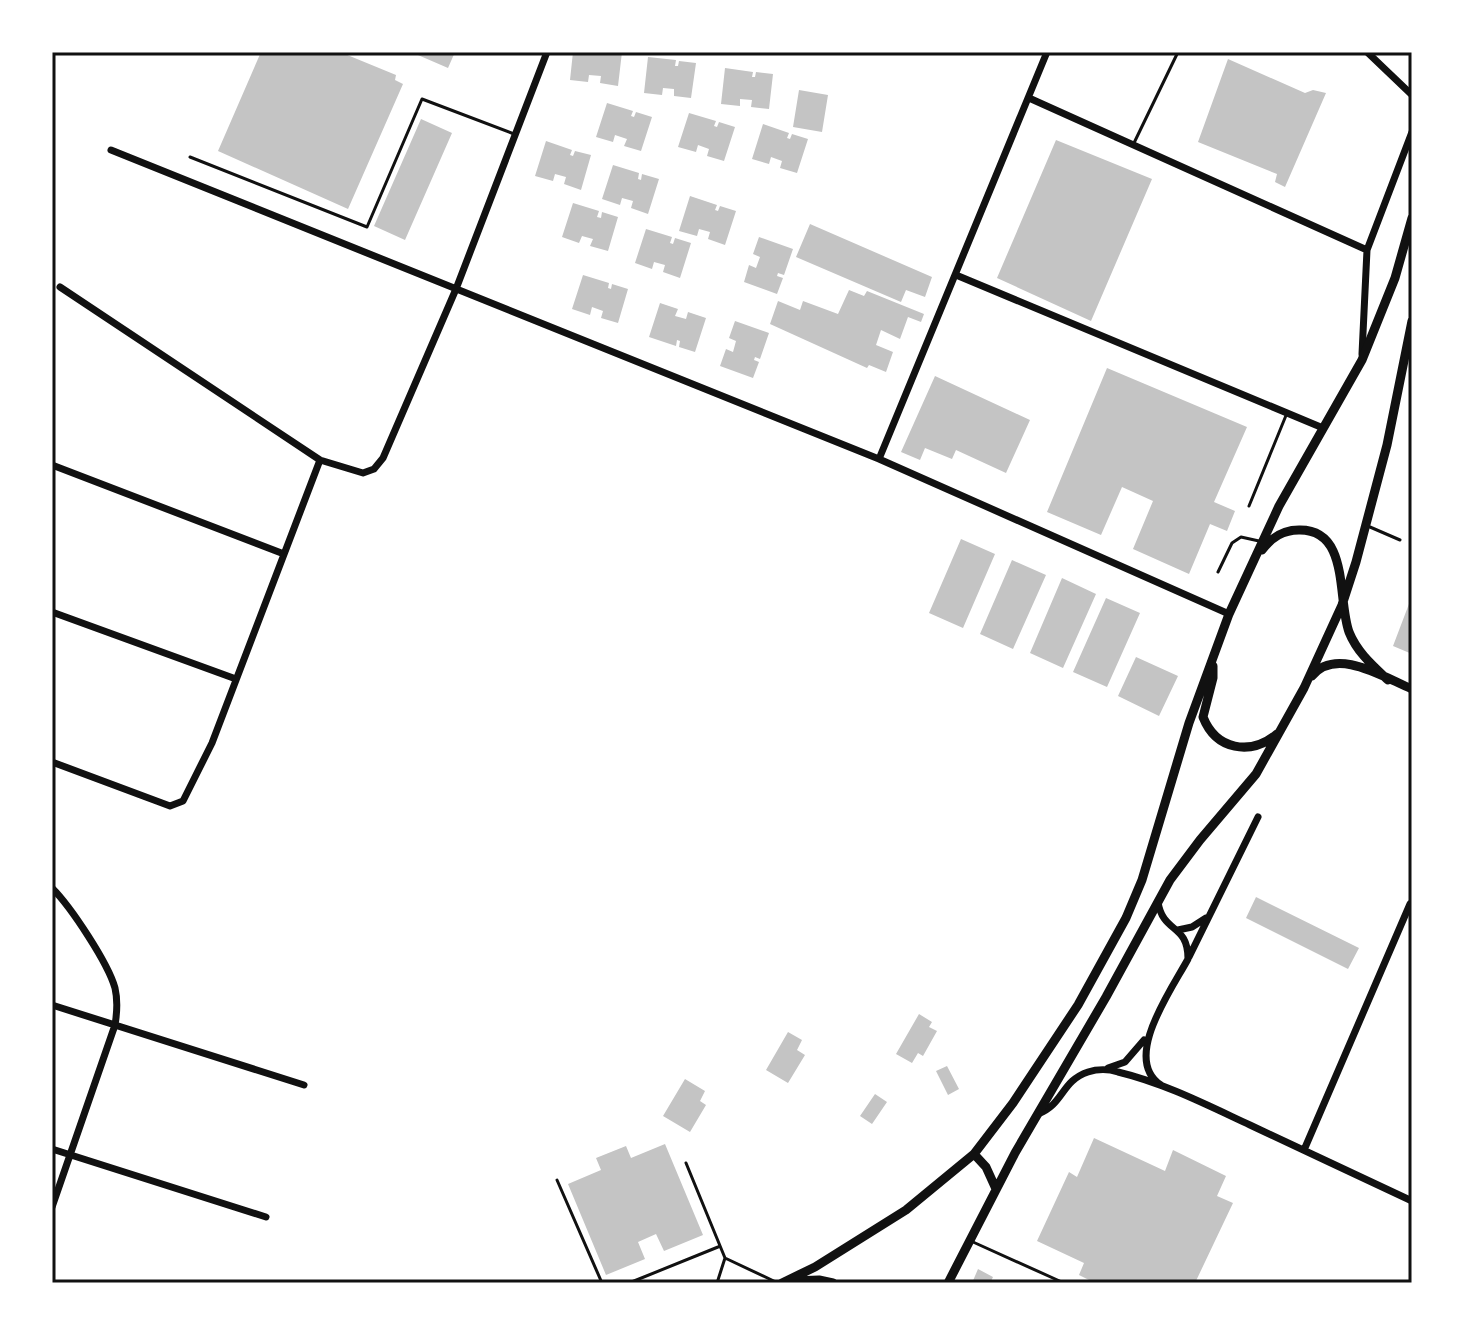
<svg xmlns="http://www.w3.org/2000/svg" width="1464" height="1335" viewBox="0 0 1464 1335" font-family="Signika,sans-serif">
	<rect width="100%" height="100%" fill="#fff"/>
	<path fill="#c4c4c4" d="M261,52H340L396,75L395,80L403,84L348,209L218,151Z
		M411,52H455L448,68Z
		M573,52H622L618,86L600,83L601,76L589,75L588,82L570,80Z
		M648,57L676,60L675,66H678L679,61L696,63L691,98L674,96V89L663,88L662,95L644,93Z
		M1228,59L1305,93L1313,90L1326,93L1285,187L1275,182L1277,174L1198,142Z
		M725,68L753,72L752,77H755L756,72L773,74L769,109L751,107L752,100L740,99V106L721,104Z
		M799,90L828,95L822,132L793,127Z
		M607,103L633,111L631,116L634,117L636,112L652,117L641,151L624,146L627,139L615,135L613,142L596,137Z
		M689,113L716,121L714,126L717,127L719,122L735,127L724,161L707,156L709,149L698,145L696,152L678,147Z
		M421,119L452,133L405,240L374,226Z
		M763,124L789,133L787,138L790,139L792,134L808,139L797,173L780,168L782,161L771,157L769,164L752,159Z
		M1056,140L1152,179L1091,321L997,278Z
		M546,141L572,150L570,155L573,156L575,151L591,155L581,190L564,184L566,177L555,174L553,181L535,176Z
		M613,165L639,173L638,179L641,180L642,174L659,179L648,214L631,208L633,201L622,198L620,205L602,199Z
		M690,196L717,205L715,210L718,211L720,206L736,211L725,245L708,239L710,232L699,229L697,236L679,231Z
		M573,203L599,211L597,217L601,218L602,212L618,217L608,251L590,246L593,239L582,236L579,243L562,237Z
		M810,224L932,277L925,297L906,290L901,302L796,257Z
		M646,229L672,237L670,243L673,244L675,238L691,243L680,278L663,272L665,265L654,262L652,269L635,263Z
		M759,237L793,249L784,275L778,273L777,276L783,278L777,294L744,282L749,265L756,268L760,257L753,254Z
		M583,275L609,283L608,288L611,289L612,284L628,289L618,323L601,318L603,311L592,307L590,315L572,309Z
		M849,290L864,296L867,291L924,314L921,322L908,317L900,339L881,330L876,345L893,352L886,372L869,365L867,368L770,324L778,301L800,310L803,301L838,314Z
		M660,303L678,309L675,316L686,319L688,312L706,318L695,352L679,347L680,341L677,340L676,346L649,337Z
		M735,321L769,333L760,359L755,357L754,360L759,362L753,378L720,366L726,349L733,352L736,341L729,338Z
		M1107,368L1247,427L1214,502L1235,511L1227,531L1210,524L1189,574L1133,549L1153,501L1122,487L1101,535L1047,512Z
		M935,376L1030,420L1006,473L956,450L952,459L925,448L920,460L901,452Z
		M961,539L995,554L963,628L929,613Z
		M1012,560L1046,575L1013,649L980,634Z
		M1062,578L1096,594L1063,668L1030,653Z
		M1412,596V654L1393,646Z
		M1106,598L1140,613L1107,687L1073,672Z
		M1136,657L1178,676L1159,716L1118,696Z
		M1256,897L1359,948L1348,969L1246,918Z
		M919,1014L932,1022L929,1027L937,1031L923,1056L918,1053L912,1063L896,1054Z
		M788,1032L802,1040L797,1050L805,1055L788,1083L766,1070Z
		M947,1066L959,1089L948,1095L936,1071Z
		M685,1079L705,1091L700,1101L706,1105L690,1132L663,1116Z
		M875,1094L887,1102L872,1124L860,1116Z
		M1094,1138L1165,1171L1173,1150L1226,1176L1217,1196L1233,1203L1195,1283H1095L1079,1275L1084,1263L1037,1241L1069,1172L1077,1177Z
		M665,1144L703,1235L664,1251L656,1234L638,1242L645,1259L606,1275L568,1184L601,1170L596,1158L626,1146L631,1158Z
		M978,1269L993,1277L990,1283H972Z"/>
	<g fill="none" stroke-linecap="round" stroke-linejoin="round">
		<path stroke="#111" stroke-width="3" d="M1133,145L1178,52
			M190,157L367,227L422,99L514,134
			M1249,506L1287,413
			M1370,527L1400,540
			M1218,572L1232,543L1241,537L1259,541
			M686,1163L725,1258L717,1283
			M557,1180L602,1283
			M973,1242L1064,1283
			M725,1258L778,1283
			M629,1283L718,1247"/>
		<path stroke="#111" stroke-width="7" d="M1367,52L1412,95
			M1029,98L1367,250
			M111,150L879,459L1229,614
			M956,275L1323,428
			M60,287L320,460L363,473L374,469L383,458L456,289L547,52
			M1362,354L1367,250L1412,132
			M879,459L1047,52
			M52,465L284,554
			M52,612L236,679
			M52,762L170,806L183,801L212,743L320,460
			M52,888C71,907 108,963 115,988C118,1001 117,1013 115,1025L52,1207
			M1158,902C1163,934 1188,923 1188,959C1172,989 1121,1059 1161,1085
			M1178,930L1192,927L1206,918
			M1189,957L1258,817
			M52,1005L304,1085
			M1108,1068L1125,1062L1144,1040
			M1038,1114C1064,1104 1061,1081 1088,1072C1097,1069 1109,1069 1118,1072C1164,1083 1207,1105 1250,1125C1304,1150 1358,1176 1412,1201
			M52,1149L266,1217
			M1304,1150L1410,904"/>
		<path stroke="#111" stroke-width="9" d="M1262,550C1272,537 1283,530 1299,530C1350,529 1337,599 1349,632C1357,652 1372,665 1388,680
			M1213,666V678L1203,717C1216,750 1250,756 1277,734
			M1312,676C1336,646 1385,678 1412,689
			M974,1154L986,1167L996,1189
			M793,1281L819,1280L833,1283
			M782,1283L815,1267L906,1210L974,1154L1013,1103L1078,1005L1126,918L1142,880L1189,723L1229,614L1279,506L1362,360L1395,278L1412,218
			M948,1283L1015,1153L1106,997L1170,880L1200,840L1256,774L1304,688L1342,605L1356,562L1387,445L1412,321"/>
	</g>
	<rect width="1464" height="1335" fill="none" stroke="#ffffff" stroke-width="108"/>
	<rect x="54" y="54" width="1356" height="1227" fill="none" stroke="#111" stroke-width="3"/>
</svg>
